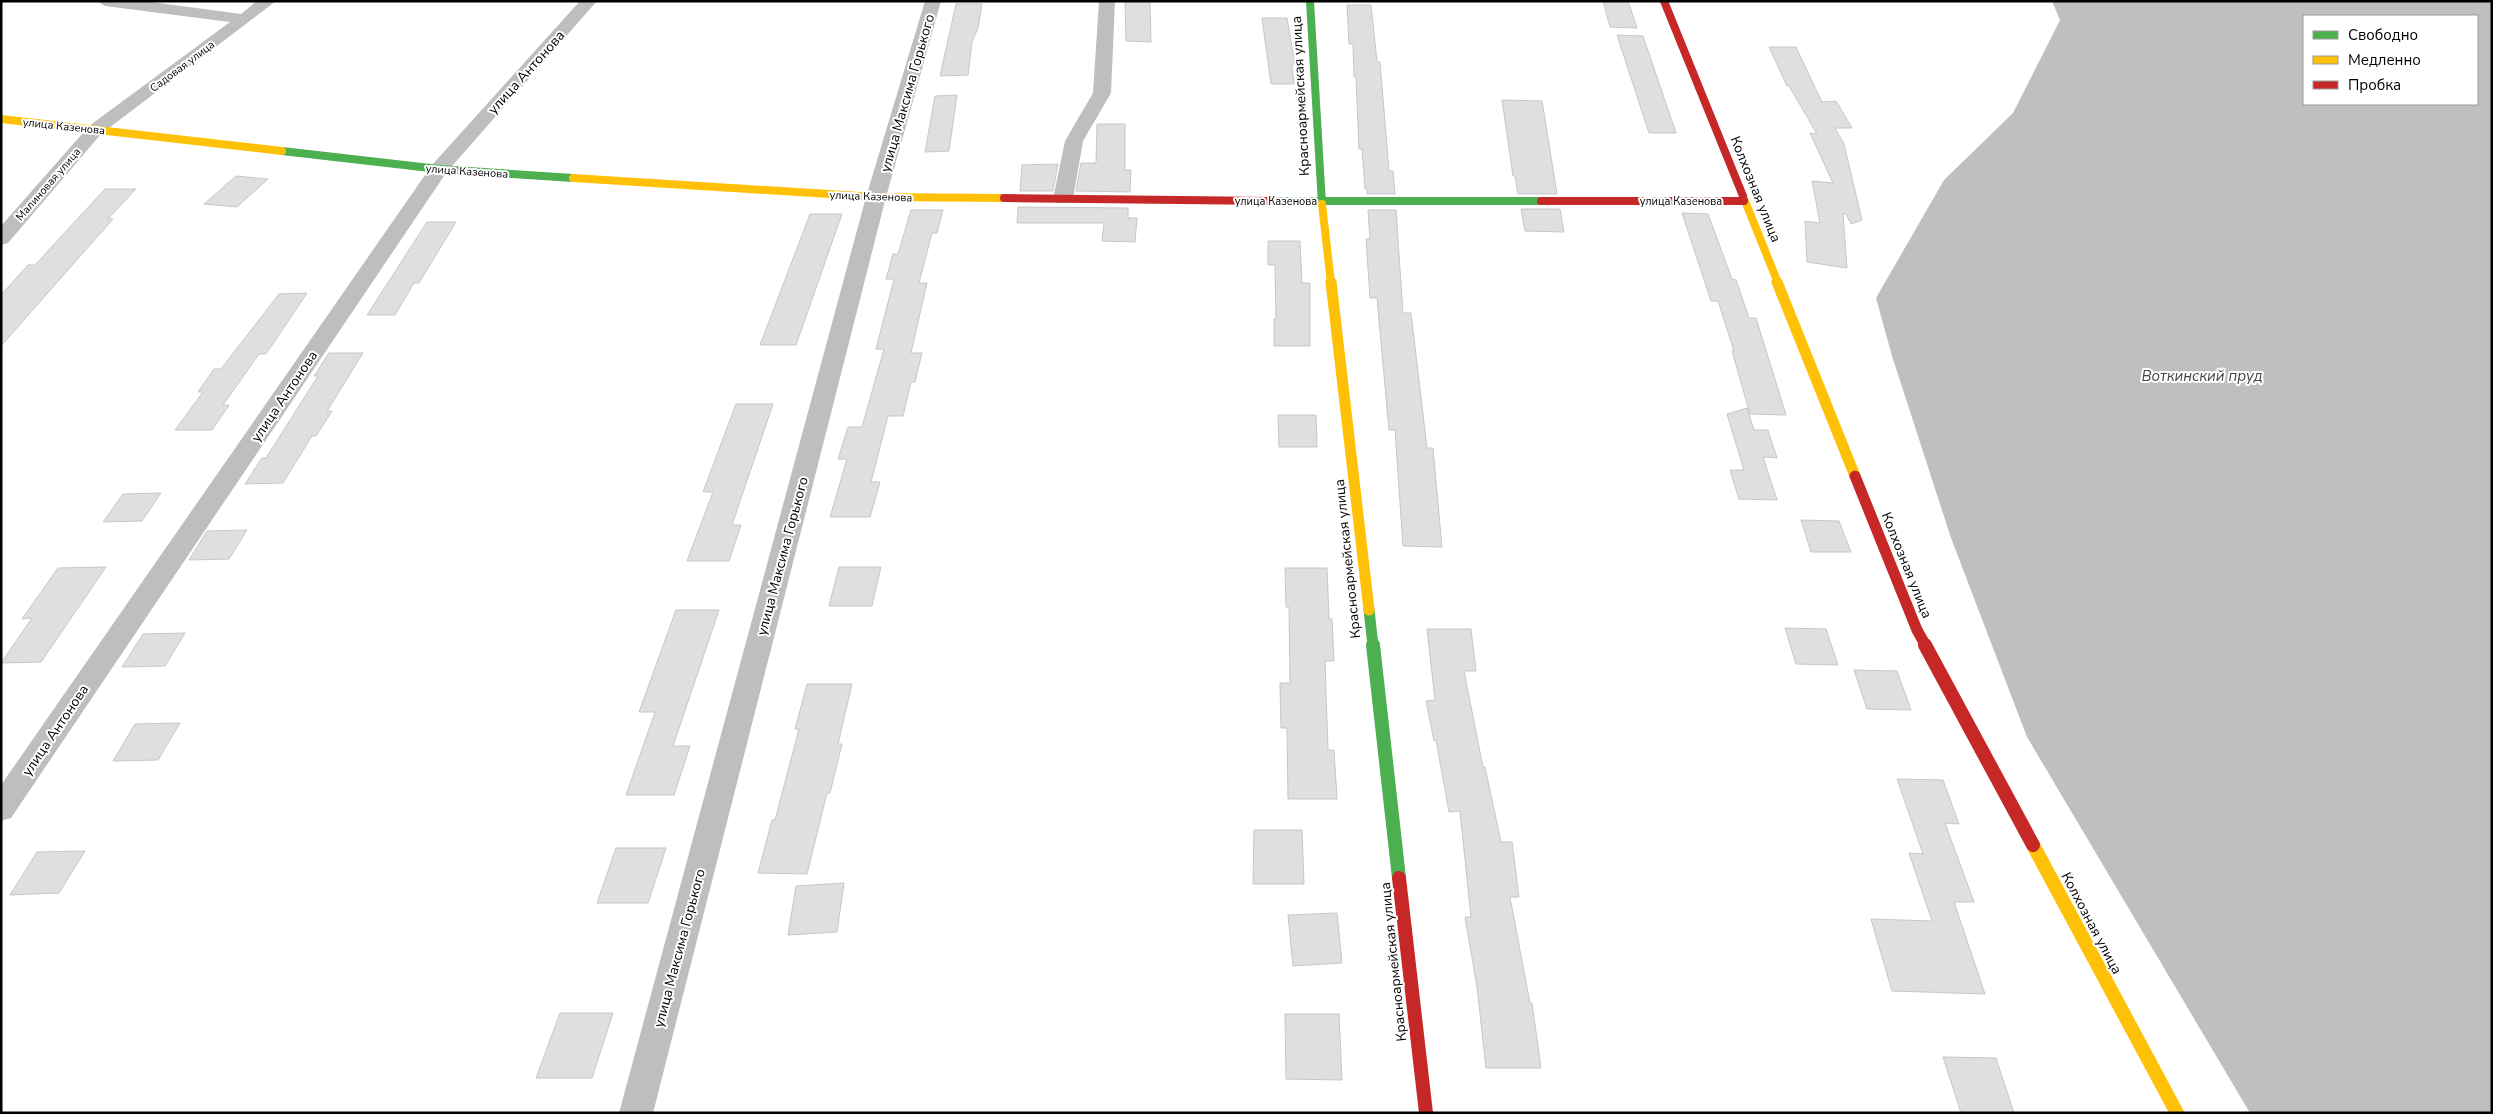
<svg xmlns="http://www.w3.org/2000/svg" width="2493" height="1114" viewBox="0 0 2493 1114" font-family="'Nunito Sans',sans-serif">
	<rect width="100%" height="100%" fill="#fff"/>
	<path fill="#bfbfbf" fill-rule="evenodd" d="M2052,1H2492V1113H2250L2027,737L1951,538L1892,356L1876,298L1944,180L2013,113L2060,20ZM2304,16H2477V104H2304Z"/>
	<path fill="#dfdfdf" stroke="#c7c7c7" d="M1125,1H1150L1151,42L1126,41Z
		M1603,1H1628L1637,28L1610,27Z
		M956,4H982L978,28L972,42L968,75L940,76Z
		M1347,5H1371L1377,62H1380L1389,171H1393L1395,194H1367V189H1365L1362,149H1359L1356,77H1354L1353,44H1349Z
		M1262,18H1287L1295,64H1292L1294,84H1271Z
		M1617,35L1643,36L1676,133H1649Z
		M1769,47H1796L1822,102L1836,101L1852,128H1835L1844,144L1862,220L1851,224L1846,214H1843L1847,268L1807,262L1805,221L1820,223L1812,181L1833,183L1810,133L1817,134L1789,86H1787Z
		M957,95L949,151L925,152L935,96Z
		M1502,100L1542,101L1557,194H1518L1515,176H1513Z
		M1097,124H1125V170H1131L1130,192L1076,191L1081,163H1096Z
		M1058,164L1053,191H1020L1022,165Z
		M236,176L268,179L237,207L204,204Z
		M105,189H136L108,219H113L1,346V295L28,265H35Z
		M1018,207L1128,208V218H1137L1135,242L1102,241L1104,223H1017Z
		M1521,209H1560L1564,232L1525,231Z
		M911,210H943L937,233H932L919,283H927L911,353H922L915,382H911L903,416H888L871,482H880L870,517H830L847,459H838L848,427H862L884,349H876L894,279H886L893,254H898Z
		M1368,210H1396L1403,313H1411L1427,448H1433L1442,547L1403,546L1395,430H1389L1377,298H1370L1366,239H1370Z
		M1682,213L1708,214L1732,279L1736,280L1749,318H1756L1786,415L1750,414L1732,351H1734L1718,301H1711Z
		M810,214H842L796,345H760Z
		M427,222H456L419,283H414L395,315H367Z
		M1268,241H1300L1302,283H1310V346H1274V319H1276L1275,265H1268Z
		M307,293L266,354H259L223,405H229L212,430H175L203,392H198L214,369H221L279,294Z
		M329,353H363L327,411H332L316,436H312L283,483L245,484L262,458H266L318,376H314Z
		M736,404H773L732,525H741L729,561H687L713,492H703Z
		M1747,408L1754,430H1768L1777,458L1763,457L1777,500L1739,499L1730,470H1744L1727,414Z
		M1278,415H1316L1317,447H1279Z
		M161,493L142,521L103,522L123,494Z
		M1801,520L1839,521L1851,552H1811Z
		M247,530L229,559L189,560L207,531Z
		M106,567L41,662L1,663L32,618L22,619L58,568Z
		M839,567H881L872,606H829Z
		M1285,568H1327L1329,619H1332L1334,661H1325L1328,750H1334L1337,799H1288L1287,728H1281L1280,683H1290L1289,607H1286Z
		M676,610H719L673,746H690L674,795H626L655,712H639Z
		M1785,628L1826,629L1838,665L1796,664Z
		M1427,629H1471L1476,671H1464L1483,767H1485L1501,842H1512L1519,897H1510L1530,1003H1532L1541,1068H1486L1477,987L1465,917H1471L1460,811L1449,812L1436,740L1434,741L1426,701L1435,700Z
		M185,633L165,666L122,667L143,634Z
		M1854,670L1897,671L1911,710L1867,709Z
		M807,684H852L838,744H842L830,793H827L807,874L758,873L772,820H775L799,729H795Z
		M180,723L158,760L113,761L135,724Z
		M1897,779L1943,780L1959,824L1945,823L1974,902H1954L1985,994L1892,991L1871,919L1932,921L1909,853L1923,854Z
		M1254,830H1302L1304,884H1253Z
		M616,848H666L648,903H597Z
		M85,851L59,893L10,895L37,852Z
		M844,883L837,932L788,935L796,886Z
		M1337,913L1342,963L1293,966L1288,915Z
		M560,1013H613L592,1078H536Z
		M1285,1014H1339L1342,1080L1286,1079Z
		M1943,1057L1996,1058L2014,1113H1961Z"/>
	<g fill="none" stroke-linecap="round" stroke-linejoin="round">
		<path fill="#bebebe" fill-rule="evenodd" d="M97,1H144L241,14L257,1H276L101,134L8,243L1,245V226L89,126L230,22L105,6Z
			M580,1H597L446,173L11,818L1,821V785L432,165Z
			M925,1H941L886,197L653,1113H619L866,197Z
			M1099,1H1115L1111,93L1083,141L1073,199L1070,203H1056L1053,199L1065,141L1093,93Z"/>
		<path stroke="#4caf50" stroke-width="8" d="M1310,1L1322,204
			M282,151L439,169L573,178
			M1275,201H1541"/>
		<path stroke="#4caf50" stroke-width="11" d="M1369,610L1373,646"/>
		<path stroke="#4caf50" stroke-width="14" d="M1373,645L1399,878"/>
		<path stroke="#ffc107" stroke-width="8" d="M1,119L282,151
			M573,178L876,197L1004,198
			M1743,196L1778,283
			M1322,204L1331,283"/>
		<path stroke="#ffc107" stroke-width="11" d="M1331,282L1369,610
			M1777,282L1855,476"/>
		<path stroke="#ffc107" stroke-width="14" d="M2033,845L2177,1113"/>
		<path stroke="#c62828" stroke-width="8" d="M1664,1L1743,196
			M1004,198L1275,201
			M1541,201H1744"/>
		<path stroke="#c62828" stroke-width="11" d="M1855,476L1917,630L1926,646"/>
		<path stroke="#c62828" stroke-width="14" d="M1925,645L2033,845
			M1399,878L1426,1113"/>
	</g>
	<g text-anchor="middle" stroke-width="4" stroke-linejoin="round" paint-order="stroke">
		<g font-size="11" fill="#000" stroke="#fff">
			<text transform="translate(182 66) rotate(-37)" y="4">Садовая улица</text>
			<text transform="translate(64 126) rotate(6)" y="4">улица Казенова</text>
			<text transform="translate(467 171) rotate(4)" y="4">улица Казенова</text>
			<text transform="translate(48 184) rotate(-49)" y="4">Малиновая улица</text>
			<text transform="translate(871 196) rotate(2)" y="4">улица Казенова</text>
			<text x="1276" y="205">улица Казенова</text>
			<text x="1681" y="205">улица Казенова</text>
		</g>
		<g font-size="14" fill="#000" stroke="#fff">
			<text transform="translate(526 72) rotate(-48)" y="5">улица Антонова</text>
			<text transform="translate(907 93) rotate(-74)" y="5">улица Максима Горького</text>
			<text transform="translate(1300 96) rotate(-93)" y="5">Красноармейская улица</text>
			<text transform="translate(1756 189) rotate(68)" y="5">Колхозная улица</text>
			<text transform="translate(284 396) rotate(-56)" y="5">улица Антонова</text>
			<text transform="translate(782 556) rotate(-75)" y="5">улица Максима Горького</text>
			<text transform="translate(1347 559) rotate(-96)" y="5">Красноармейская улица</text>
			<text transform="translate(1907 565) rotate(68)" y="5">Колхозная улица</text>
			<text transform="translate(55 730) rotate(-56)" y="5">улица Антонова</text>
			<text transform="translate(2092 923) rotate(62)" y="5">Колхозная улица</text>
			<text transform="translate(679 948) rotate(-75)" y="5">улица Максима Горького</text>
			<text transform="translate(1393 962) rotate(-96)" y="5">Красноармейская улица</text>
		</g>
		<g font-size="15" font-style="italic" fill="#444" stroke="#fff">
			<text x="2202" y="381">Воткинский пруд</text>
		</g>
	</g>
	<rect width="2493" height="1114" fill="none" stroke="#000000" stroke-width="5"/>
	<rect x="2303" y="15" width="175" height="90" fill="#ffffff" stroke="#999999"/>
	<rect x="2313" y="31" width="25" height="8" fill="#4caf50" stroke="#999999"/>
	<text x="2348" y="40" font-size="15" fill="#000000">Свободно</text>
	<rect x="2313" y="56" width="25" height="8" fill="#ffc107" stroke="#999999"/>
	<text x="2348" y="65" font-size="15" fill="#000000">Медленно</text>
	<rect x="2313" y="81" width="25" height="8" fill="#c62828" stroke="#999999"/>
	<text x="2348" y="90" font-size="15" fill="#000000">Пробка</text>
</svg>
